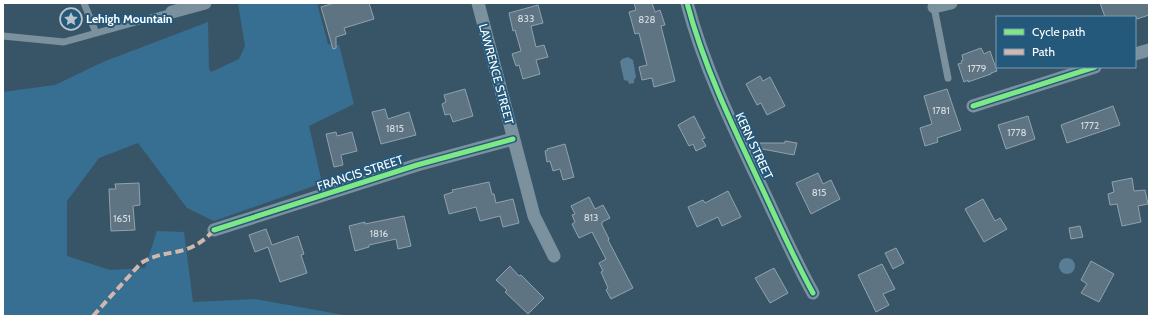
<svg xmlns="http://www.w3.org/2000/svg" width="1152" height="319" viewBox="0 0 1152 319" font-family="Cabin,sans-serif">
	<rect width="100%" height="100%" fill="#385567"/>
	<path fill="#376f92" d="M238,3H317L328,44L339,45L354,104L309,126L322,183L214,221L187,208L138,143L99,158L67,201V256L110,270L145,268L157,231L184,232L193,302L255,299L349,316H3V92L55,85L103,62L208,22L209,69L211,72L239,59L245,46Z"/>
	<path fill="#587d94" d="M628,57L633,60L636,77L634,80V83L629,84L628,81L624,80L620,62L622,59Z
		M1059 266a8 8 0 1 1 16 0a8 8 0 1 1-16 0Z"/>
	<path fill="#5e7482" stroke="#90a2ad" d="M334,3H369L374,19L344,28L346,34L336,37V48L333,49L321,7Z
		M634,3H652L655,12L660,10L665,25L661,26L675,81L654,87L652,78L642,80L639,67L647,65L639,33L635,34L629,12L636,10Z
		M1100,3H1149V15L1137,19L1136,17H1105Z
		M538,5L543,23L531,26L536,47L544,45L548,57L536,60L540,74L523,79L519,65L516,66L512,54L521,51L515,30L513,31L509,13Z
		M981,48L984,54L990,51L997,71L991,73V74L968,82V80L964,82L958,64L962,63L961,61L963,60L962,55Z
		M760,76L763,81L770,77L785,106L767,115L761,103L757,105L746,84Z
		M465,89L473,116L453,122L450,114L445,115L442,104L446,102L444,95Z
		M947,89L961,130L937,138L938,142L925,146L920,128L932,124L924,96Z
		M1113,106L1120,125L1067,143L1061,125Z
		M385,109L388,119L409,112L416,135L381,144L372,112Z
		M694,116L705,138L702,139L706,146L696,151L693,144L689,146L678,125Z
		M1028,116L1035,139L1006,149L998,125Z
		M336,132L337,136L352,132L357,151L341,155L343,165L334,167L326,134Z
		M785,141L797,143L794,155L757,148V143H785Z
		M565,144L574,177L563,180L560,169L553,171L550,161L547,162L545,151L548,150L547,149Z
		M818,173L823,184L831,180L840,199L811,214L796,183Z
		M1132,178L1134,191L1145,190L1148,204L1138,206L1141,222L1122,226L1117,204L1110,205L1108,194L1114,192L1112,182Z
		M489,182L492,194H494L496,203L513,199L519,223L503,227L500,216L480,221L476,207L449,214L444,195L453,192L452,190Z
		M139,183L140,205L133,206L135,230L111,231L109,189H116L115,184Z
		M728,191L741,217L722,226L718,217L697,227L688,207L703,200L705,203Z
		M589,197L595,209L603,205L610,218L602,222V225L609,239L608,240L633,288L611,299L606,290L608,288L601,272L603,271L599,263L606,259L592,232L579,238L572,224L575,222L572,215L575,214L571,206Z
		M983,199L995,221L1000,218L1007,229L984,242L965,209Z
		M404,216L411,246L398,249L396,239L369,245V247L355,251L349,226L365,222V224Z
		M1080,226L1083,237L1071,239L1069,228Z
		M266,229L272,245L298,236L304,254L301,255L307,273L280,282L268,247L255,252L249,235Z
		M896,248L904,263L893,269L885,253Z
		M1091,261L1114,274L1099,302L1081,293L1087,284L1081,280Z
		M882,264L895,289L883,294L889,305L876,312L858,275Z
		M510,266L519,276L521,275L544,298L528,314L505,292L507,290L496,280Z
		M774,268L788,293L770,303L755,278Z"/>
	<g fill="none" stroke-linecap="round" stroke-linejoin="round">
		<path stroke="#7c919e" stroke-width="7" d="M84,3L96,33
			M934,7L948,78
			M3,36L64,42L172,12"/>
		<path stroke="#7c919e" stroke-width="13" d="M478,3L534,216L554,256
			M687,3C704,67 733,127 761,186C778,222 794,259 813,293
			M934,7L951,3
			M172,12L205,3
			M1135,54L1149,50
			M973,106L1095,67
			M214,230L417,165L513,139"/>
		<path stroke="#d1b7ad" stroke-width="4" stroke-dasharray="8 4" stroke-linecap="butt" d="M93,316L141,263C154,255 166,254 180,251C194,248 205,240 214,230"/>
		<g stroke="#24597b" stroke-width="8">
			<path id="cycleway" d="M687,3C704,67 733,127 761,186C778,222 794,259 813,293
				M973,106L1095,67
				M214,230L417,165L513,139"/>
		</g>
		<use href="#cycleway" stroke="#7ce984" stroke-width="5"/>
	</g>
	<defs>
		<g id="sight-ring" transform="scale(1.15)"><circle r="9.5" fill="#24597b" stroke="#b9c4ca" stroke-width="1.5"/><path d="M0-6L1.8-2.2L6-1.7L2.9 1.2L3.7 5.4L0 3.3L-3.7 5.4L-2.9 1.2L-6-1.7L-1.8-2.2Z" fill="#b9c4ca"/></g>
	</defs>
	<g fill-rule="evenodd">
		<use href="#sight-ring" x="71" y="19"/>
	</g>
	<g text-anchor="middle" stroke-width="4" stroke-linejoin="round" paint-order="stroke">
		<g font-size="10" fill="#d7dce0">
			<text x="526" y="22">833</text>
			<text x="647" y="23">828</text>
			<text x="977" y="72">1779</text>
			<text x="941" y="114">1781</text>
			<text x="1090" y="129">1772</text>
			<text x="395" y="132">1815</text>
			<text x="1017" y="136">1778</text>
			<text x="819" y="196">815</text>
			<text x="591" y="221">813</text>
			<text x="122" y="222">1651</text>
			<text x="379" y="237">1816</text>
		</g>
		<g font-size="12" font-weight="bold" fill="#fff" stroke="#24597b" text-anchor="start">
			<text x="86" y="23">Lehigh Mountain</text>
		</g>
		<g font-size="12" fill="#fff" stroke="#24597b">
			<text transform="translate(496 74) rotate(75)" y="4">LAWRENCE STREET</text>
			<text transform="translate(754 146) rotate(65)" y="4">KERN STREET</text>
			<text transform="translate(360 173) rotate(-18)" y="4">FRANCIS STREET</text>
		</g>
	</g>
	<rect width="1152" height="319" fill="none" stroke="#ffffff" stroke-width="8"/>
	<rect x="996" y="16" width="140" height="52" fill="#24597b" stroke="#7c9bb0"/>
	<rect x="1004" y="29" width="20" height="6" fill="#7ce984" stroke="#7c9bb0"/>
	<text x="1032" y="36" font-size="12" fill="#ffffff">Cycle path</text>
	<rect x="1004" y="49" width="20" height="6" fill="#d1b7ad" stroke="#7c9bb0"/>
	<text x="1032" y="56" font-size="12" fill="#ffffff">Path</text>
</svg>
